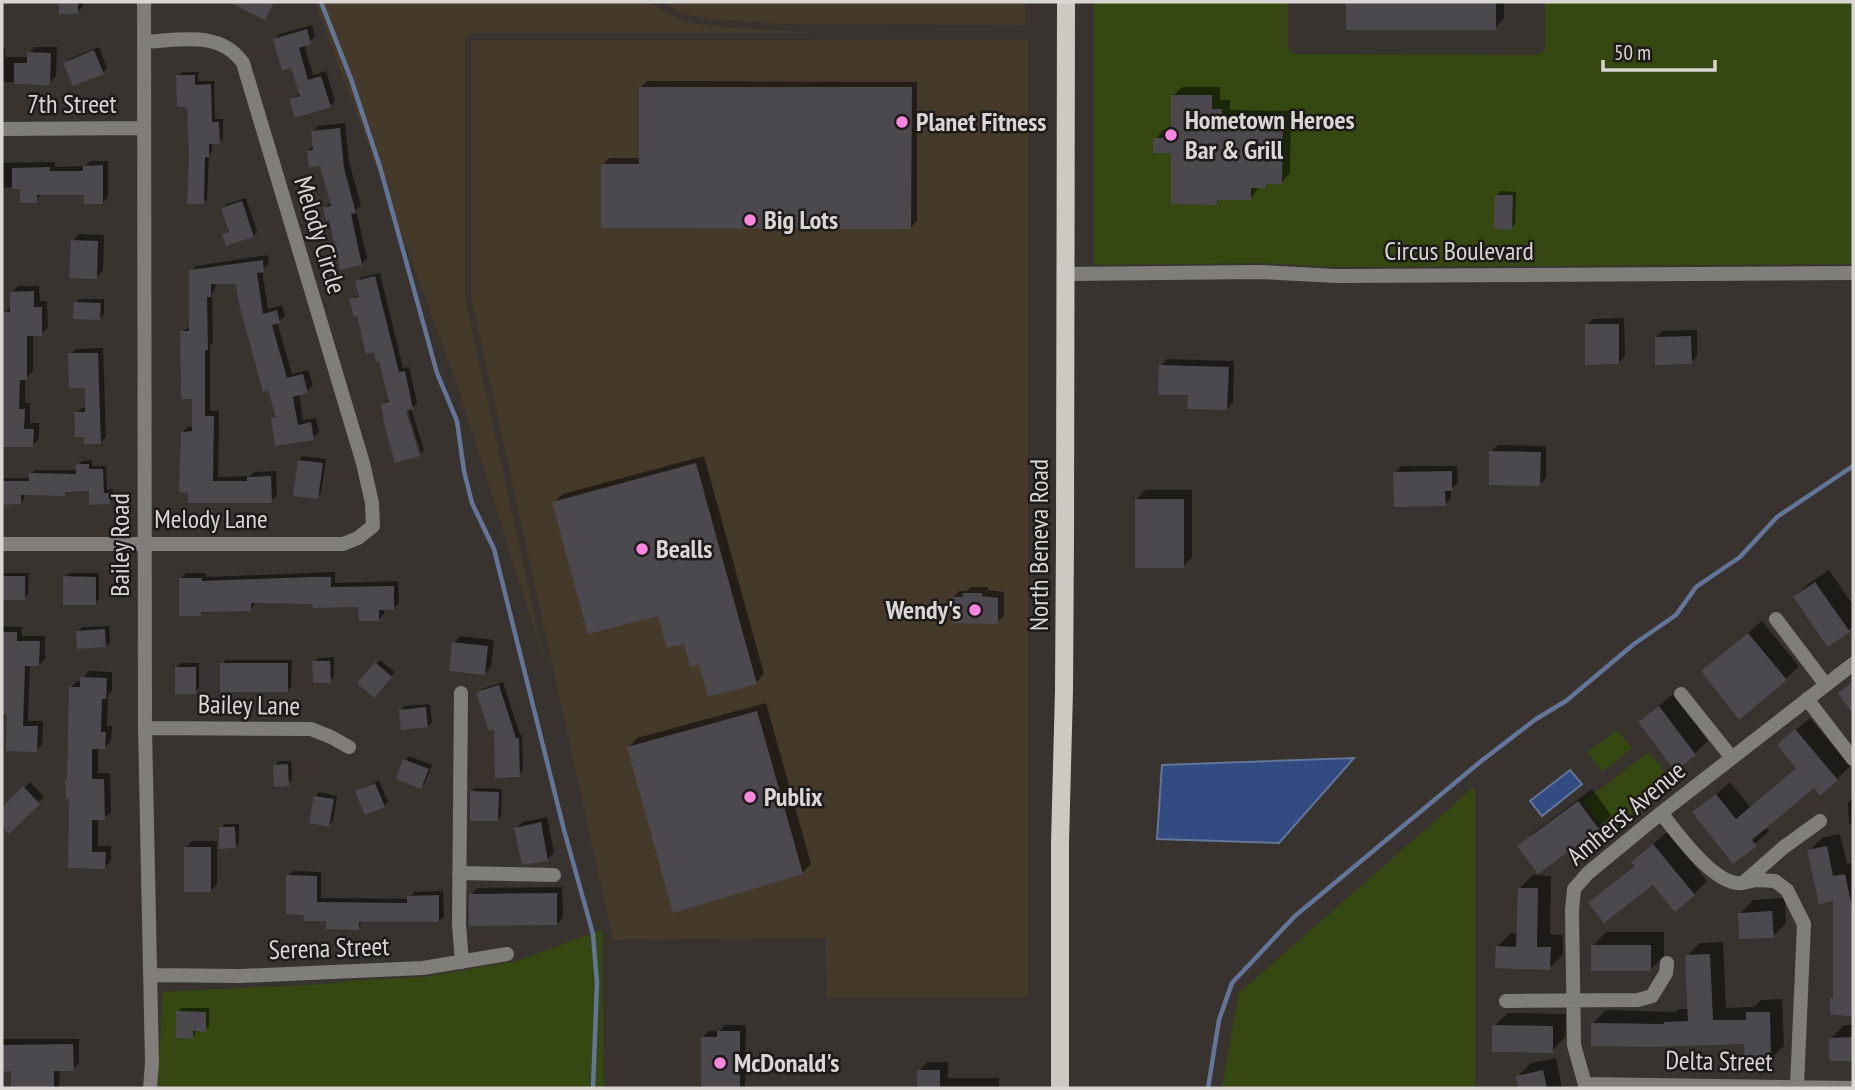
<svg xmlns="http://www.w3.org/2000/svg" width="1855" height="1090" viewBox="0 0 1855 1090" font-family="'PT Sans Narrow',sans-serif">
	<rect width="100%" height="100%" fill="#38332e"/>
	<path fill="#45392a" d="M315,2H648L682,21L709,26L822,33H471L465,38V298L545,664L456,381Z
		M663,2H1025V25L786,24L710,19L683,14Z
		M471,40H1028V998H827L826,938L613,940L471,296Z"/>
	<path fill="#364811" d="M1094,2H1288V47L1293,54L1538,55L1545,50V2H1853V264L1337,267L1261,263L1094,265Z
		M1617,730L1632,748L1603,772L1587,752Z
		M1649,752L1673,783L1606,833L1583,802Z
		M1475,786V1088H1222L1239,993Z
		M602,930L604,1088H158L162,992L324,984L359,980L424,977L516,961Z"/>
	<path fill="#324c81" stroke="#64759a" stroke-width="2" d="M1354,758L1279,843L1157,839L1162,765Z
		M1570,770L1582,784L1542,816L1530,801Z"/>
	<path fill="#0007" d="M61,2H83V6L77,12H61Z
		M1348,2H1504V19L1495,28L1348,29Z
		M312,25L315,37L304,44L313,75L326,71L335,101L330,106L291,99L301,93L292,66L275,39L280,34Z
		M35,47H57L56,76L49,83L2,82V49H5V57H28L29,53Z
		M99,47L107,68L103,72L65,63L69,59Z
		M182,72H198V81H214L215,119H223V138L219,142H212V151L209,155L207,199L203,203L191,157L189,105L178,76Z
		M647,81L917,82V221L911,227L603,165L609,158H640L641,87Z
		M1182,87H1220V100H1230V110L1291,111L1290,173L1282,182H1270L1265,186H1260L1251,198H1221L1216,203L1173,151L1155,139L1164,130H1172L1173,96Z
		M345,123L349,162L361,205L356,210L367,258L361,264L325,209L331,202L322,164L308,151L314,146L313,131L318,126Z
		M90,161H108V197L103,202L85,193H42L36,201L22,187L2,188V163L55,162V167L85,166Z
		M1501,191L1516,192L1515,224L1511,228L1497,195Z
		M246,198L257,232L253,236L224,235L230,230L223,208L227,204Z
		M79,234L104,235L103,270L97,277L73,241Z
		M268,255L269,264L262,270L268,309L282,305L285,316L277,322L292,374L308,370L313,385L307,391L299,393L303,420L316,418L319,432L313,438L273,419L277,415L237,282H216L215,289L212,293L213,343L210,346V411H219L218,477L250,476L254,472L276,471L277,496L271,501H190L182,432L188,427H194L193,398L182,332L191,326V271L196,266Z
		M380,273L403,368L409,367L417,403L411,409L424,450L421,453L405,402L382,404L390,399L381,359L351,300L360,294L357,282L362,277Z
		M18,286H39L40,301H47L48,328L41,334H33V371L25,379V403H30V423H39V439L33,445H2L4,392H2V354L5,351L4,313L11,307L12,292Z
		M79,299H104V314L100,318L75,303Z
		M1624,318L1625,356L1618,363L1587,325L1593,319Z
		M1697,330V356L1691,362L1656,337L1663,331Z
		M103,348L106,437L101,442L76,413L82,408L87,407L86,386L70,354L76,349Z
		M1167,359L1234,361L1233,402L1227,409L1161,366Z
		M1498,445L1546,446V478L1540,484L1491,452Z
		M303,456L326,459L321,493L317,497L299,460Z
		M704,456L764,674L756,683L700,662L659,613L554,502L563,494Z
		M92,460V466H106L107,490L113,489V499L109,503L91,489L68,490L64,494H24V499L20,503H2V478H31V474L35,470H78V465L82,461Z
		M1401,466H1457L1458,483L1451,489V498L1445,504L1395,473Z
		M1145,490H1192V557L1183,566L1137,499Z
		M1829,570L1853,605V626L1849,630L1795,597L1808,584Z
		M335,572V583L398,581L399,603L394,608H384V614L379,619L360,606L314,602L255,601V604L250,610H205L201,614L181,578L186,573H206V577Z
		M2,573H29L28,594L24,598H2Z
		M69,573H99V599L95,603L65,577Z
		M971,587H988V590L1004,592V616L997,622L953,597L959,591H967Z
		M1762,621L1799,666L1786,679L1703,671Z
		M2,626L22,627V636H45V659L39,665L30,664L28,721H43L42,745L36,750L8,712H2Z
		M109,626L110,642L106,646L78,631L82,627Z
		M460,636L494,640L491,667L485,673L454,643Z
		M334,657V677L330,681L314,662L318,658Z
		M226,660H292L291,687L287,691L222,664Z
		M380,660L395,672L374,695L360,683Z
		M181,663H199V688L195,692L177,667Z
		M88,671L112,672V691L108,695L107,726H112L111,741L105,747H98V773H110L111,812L104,818H98V846H111V860L105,867H70L71,687L78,681H82Z
		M503,682L520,735H522L523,771L519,775L478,693L482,689Z
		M1673,694L1708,741L1694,754L1640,722Z
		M766,703L811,864L802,873L629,747L637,738Z
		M430,704L432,722L428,726L401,710L405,706Z
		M1810,718L1850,766L1837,779L1814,786L1765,826L1769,831L1734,862L1695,812L1730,782L1750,807L1798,767L1793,732Z
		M409,756L432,765L425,783L421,787L405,760Z
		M279,761H291L292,780L288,784L275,765Z
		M379,780L388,802L384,806L357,791Z
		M30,782L44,797L9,832L2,825V809Z
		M475,788L502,789L501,816L497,820L472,792Z
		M1592,789L1611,815L1598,828L1520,846L1533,833Z
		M319,792L337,796L333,821L329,825L316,796Z
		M1853,797V824H1849L1848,803Z
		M547,817L554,853L547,859L516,828L523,822Z
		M225,824H239V843L235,847L221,828Z
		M1667,832L1707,881L1694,894L1653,883L1590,903L1635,864L1633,862Z
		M1840,834L1847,864L1853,862V1014H1831L1832,999L1835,995V899L1809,851L1822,838Z
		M192,841H217V884L211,891L185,848Z
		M293,871L321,872V898L409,899L414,892L443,891L444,916L439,921L363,920L358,928L327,919L288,876Z
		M1533,875L1551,876L1550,934L1563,935V955L1549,968L1497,947L1511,933L1518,934L1519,889Z
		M562,887L563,917L557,924L471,895L477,888Z
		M1785,898L1786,923L1773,936L1740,913L1753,900Z
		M1606,932H1664V956L1651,969L1593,946Z
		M1723,942L1726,1008L1754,1007L1761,1000L1782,999L1784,1046L1770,1059L1746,1042L1593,1023L1606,1010L1676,1012L1679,1009H1689L1687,956L1700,943Z
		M181,1008H209V1026L205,1030H197L193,1037L178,1012Z
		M1508,1013L1566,1014L1565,1037L1552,1051L1494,1026Z
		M725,1025H746L745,1086L743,1088H703V1037L709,1031H720Z
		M1844,1025H1853V1060H1831V1038Z
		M2,1039H79V1063L73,1069H60L59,1088H13V1070H2Z
		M1556,1058L1562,1088H1520L1518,1076L1531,1063Z
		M927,1062H948V1078H999V1088H919V1071Z"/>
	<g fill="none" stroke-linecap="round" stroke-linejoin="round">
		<path stroke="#64759a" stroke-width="4.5" d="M321,2L351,79L380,167L437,373L457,421L464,471L472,503L494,549L564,830L593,934L597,983L593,1088
			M1208,1088L1219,1020L1232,983L1295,916L1480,762L1536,719L1566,701L1634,644L1676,615L1696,587L1740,557L1777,517L1853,466"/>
	</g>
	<path fill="#4b484e" d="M59,2H78V14H59Z
		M229,2H274L265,20Z
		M1346,2H1496V30H1346Z
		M307,29L311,44L299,48L308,80L321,76L331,107L295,118L289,99L300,96L291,68L282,71L273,39Z
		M94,50L104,74L73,86L63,63Z
		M27,52L51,53L50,85L14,84V63H27Z
		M176,75H195V85L211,84L212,122H219L220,144H209V157H205L204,204H187L189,157L187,107H177Z
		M639,87H912L911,229L601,228V164H639Z
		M1171,95H1212V109H1222V118L1283,119L1282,184H1266V188H1251V200H1217V205L1171,204V153H1153V138H1171Z
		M340,128L344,168L356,213L351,214L362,265L340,270L329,220H326L323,208L331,206L320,166L309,167L307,151L313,150L311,131Z
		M103,165V204H84V195H37V203H20V189H12V168L50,167V171H83V166Z
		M1495,195H1513L1512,230L1494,229Z
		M242,201L254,237L226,246L222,234L229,232L221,208Z
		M71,240L98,241L97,279L69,278Z
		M263,260L264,272L257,273L263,314L277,310L280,323L272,325L287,378L303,374L308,393L293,397L298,425L311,422L314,440L275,446L271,418L276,417L268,390L263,392L239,304L236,284H211V297H207L208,350H205V416H214L213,481H247V477L271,476L272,503H188V493L179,492L181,432L192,431V399H181L180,331H189V270Z
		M375,276L399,372L405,371L413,409L406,411L420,456L395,463L385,428L381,404L389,402L379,361L376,362L374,352L366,354L357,316L354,317L349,299L359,297L355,281Z
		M34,291V307H42V336H27V380H20L19,409H25L24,429H34L33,447H2L3,312H10V292Z
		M74,302L101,303L100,320L73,319Z
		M1585,324H1619V364L1585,365Z
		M1691,336L1692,364L1655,365V337Z
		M68,353H98L101,444H84V437H75L74,412H85V388H69Z
		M1159,365L1229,367L1227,410L1187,409L1188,395H1158Z
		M1489,451L1541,452L1540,486L1489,485Z
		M298,460L323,463L318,499L293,496Z
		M696,463L757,684L708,697L699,664L690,667L684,644L667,648L658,616L588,634L552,502Z
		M76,464H89V469H103L104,493H110V504L89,505V491L65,492V496L21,495V504L2,505V481H29V473L76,474Z
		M1452,471V491H1445L1446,506L1394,507L1393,472Z
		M1135,499H1184V568H1135Z
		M2,576H25V600H2Z
		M63,576L96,577V605H63Z
		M312,577H331V587L394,586V610H379V621H359L358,607L313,608L312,604L251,603V611L201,612V616H179V578H202V581Z
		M1815,582L1850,632L1828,647L1793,597Z
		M963,593H982V596L998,598V624L951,623V597H963Z
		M105,629L106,647L77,649L76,631Z
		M2,632H17V641H40L39,666H25L23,726H38L37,752L6,751L7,714H2Z
		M1748,633L1787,680L1739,720L1701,671Z
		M452,642L488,646L485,675L449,671Z
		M312,661H330L331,683H313Z
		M375,662L392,677L374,698L357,683Z
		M220,663H288V692H220Z
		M175,667H196V694H175Z
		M80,677L107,678L106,699H102L101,732H106L105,749H92V779H104L105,820H92V852H106L105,869L68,868L69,799H66L65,779H67L69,687H80Z
		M1853,682V714L1838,693Z
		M499,685L516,738H519L520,777L495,778L494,729L489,731L476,692Z
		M1659,706L1696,755L1675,771L1638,722Z
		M426,707L428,727L401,730L399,710Z
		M757,711L803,874L673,913L627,747Z
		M1795,729L1838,780L1820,796L1814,788L1752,840L1757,846L1733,864L1692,812L1716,794L1736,819L1796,768L1777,745Z
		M403,759L429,769L421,789L396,779Z
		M288,764L289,786L274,787L273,765Z
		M375,783L385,807L365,815L355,791Z
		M23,786L40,804L9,834L2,827V807Z
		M470,791L499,792L498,821H470Z
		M314,796L334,799L329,827L309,823Z
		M1578,801L1599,829L1538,874L1517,846Z
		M541,822L548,861L522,865L514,828Z
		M219,827H235L236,848L219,849Z
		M1653,844L1695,895L1675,912L1653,885L1604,923L1588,903L1634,866L1631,862Z
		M1827,846L1833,876L1845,874L1853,912V1016L1830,1015V998H1833V901L1819,904L1807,850Z
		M184,847H211V892H184Z
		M286,875L317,876V902L407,903V896L439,895V922H359V930L326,929V921H304V915L286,914Z
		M1518,888H1538L1537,947H1551L1550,970L1495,968L1496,946L1516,947Z
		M557,893V925L469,926V894Z
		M1772,911L1774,938L1739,939L1738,913Z
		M1591,945H1651V971H1591Z
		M1710,954L1713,1020H1746V1012H1770L1771,1061H1745L1744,1044L1651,1047L1591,1046V1023L1664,1024V1022L1688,1021L1685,955Z
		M176,1011L206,1012V1032L193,1031V1039L176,1038Z
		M1492,1025L1553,1026V1053L1492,1052Z
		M717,1031H740V1088H701V1037H717Z
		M1853,1037V1061H1829V1038Z
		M73,1044L74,1071H54V1088H11V1071L2,1072V1045Z
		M917,1070H940V1088H917Z
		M1543,1070L1547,1088H1518L1516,1076Z"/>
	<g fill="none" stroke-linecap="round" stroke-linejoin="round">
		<path stroke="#807e7b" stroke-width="14" d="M144,2L145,728L152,1063L150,1088
			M2,129L143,128
			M1065,274L1261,272L1336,276L1853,273
			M2,544H343L358,538L373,526L372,503L363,463L243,63C220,30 180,40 144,42
			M1776,619L1826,685
			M461,693L459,925L462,962
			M1681,694L1732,758
			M1807,699L1853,759
			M145,728L311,729L331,737L349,747
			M1661,813C1677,833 1716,888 1743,883L1784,847L1820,821
			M459,873L554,875
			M1743,883L1756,880L1775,881L1787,890L1804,924L1797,1086
			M151,975L240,976L423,968L507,954
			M1506,1001L1638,1000L1652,996L1666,973L1667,963
			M1585,1084L1853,1088
			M1586,1088L1574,1045L1572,910L1574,889L1588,873L1661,813L1853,664"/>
		<path stroke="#ccc8c2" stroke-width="18" d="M1060,1088V843L1064,690L1065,539L1066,2"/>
	</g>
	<g fill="#fd86e1" stroke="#1d1b19" stroke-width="2.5">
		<circle cx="902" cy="122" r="7"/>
		<circle cx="1171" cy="135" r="7"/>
		<circle cx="750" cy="220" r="7"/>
		<circle cx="642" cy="549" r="7"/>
		<circle cx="975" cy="610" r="7"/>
		<circle cx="750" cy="797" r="7"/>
		<circle cx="720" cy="1063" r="7"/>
	</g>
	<g text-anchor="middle" stroke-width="5" stroke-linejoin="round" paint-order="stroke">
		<g font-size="26" fill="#d9d6d3" stroke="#1d1b19">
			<text x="72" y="113">7th Street</text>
			<text transform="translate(320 235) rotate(73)" y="9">Melody Circle</text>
			<text x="1459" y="260">Circus Boulevard</text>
			<text x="211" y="528">Melody Lane</text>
			<text transform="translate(120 545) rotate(-90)" y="9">Bailey Road</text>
			<text transform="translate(1039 545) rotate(-90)" y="9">North Beneva Road</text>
			<text transform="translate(249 705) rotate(1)" y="9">Bailey Lane</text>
			<text transform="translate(1626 813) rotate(-40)" y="9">Amherst Avenue</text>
			<text transform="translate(329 948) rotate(-2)" y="9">Serena Street</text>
			<text transform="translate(1719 1061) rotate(1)" y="9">Delta Street</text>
		</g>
		<g font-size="26" font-weight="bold" fill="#d9d6d3" stroke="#1d1b19" text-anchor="start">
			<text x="1185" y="129">Hometown Heroes<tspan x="1185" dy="30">Bar &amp; Grill</tspan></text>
			<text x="916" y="131">Planet Fitness</text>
			<text x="764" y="229">Big Lots</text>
			<text x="656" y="558">Bealls</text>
			<text x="961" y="619" text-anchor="end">Wendy's</text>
			<text x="764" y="806">Publix</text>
			<text x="734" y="1072">McDonald's</text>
		</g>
	</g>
	<rect width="1855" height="1090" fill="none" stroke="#d9d6d3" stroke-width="7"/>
	<path d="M1603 60v10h112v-10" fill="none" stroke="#d9d6d3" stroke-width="3.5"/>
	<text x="1614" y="60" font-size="21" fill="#d9d6d3" stroke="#1d1b19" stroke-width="5" paint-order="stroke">50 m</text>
</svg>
